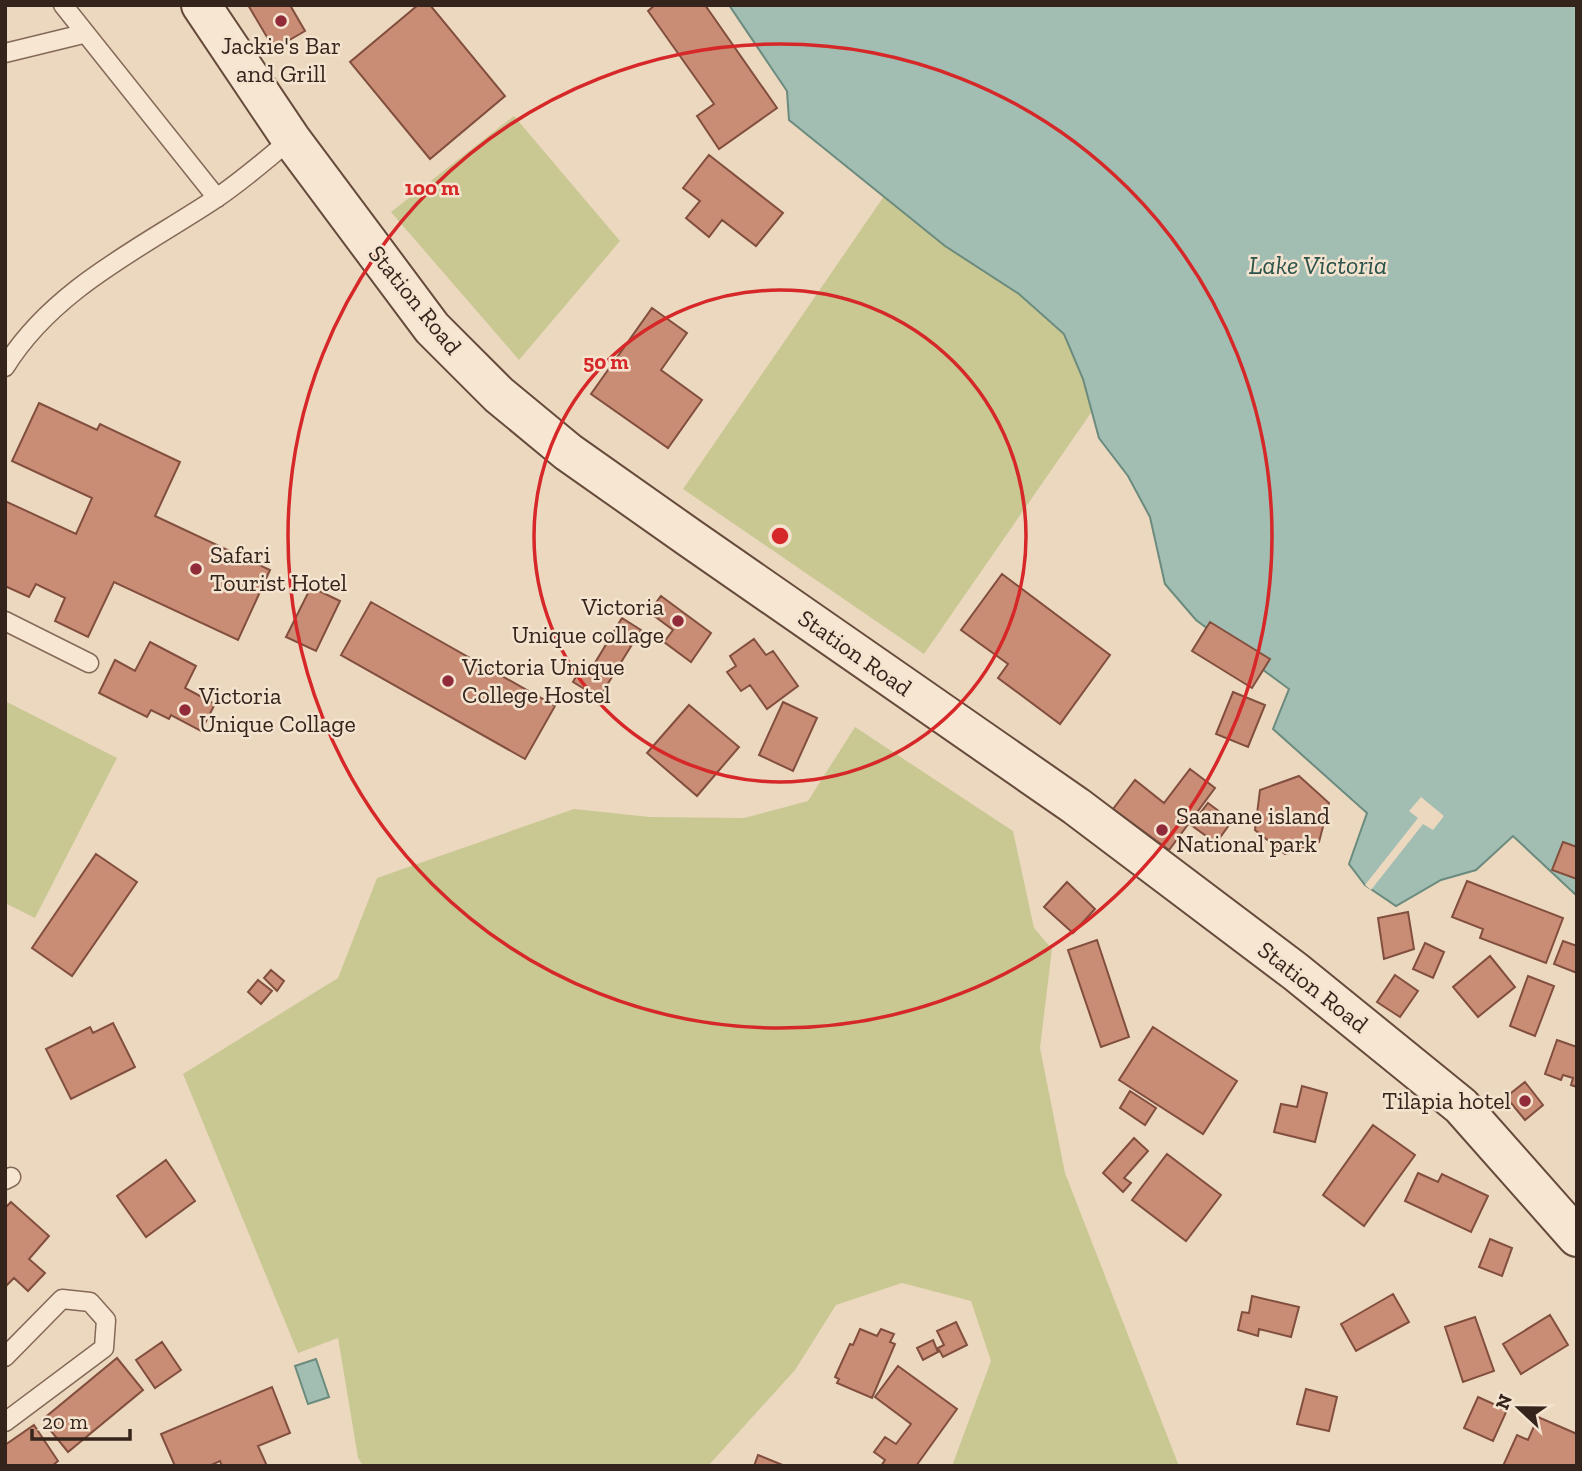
<svg xmlns="http://www.w3.org/2000/svg" width="1582" height="1471" viewBox="0 0 1582 1471" font-family="'Zilla Slab',serif">
	<rect width="100%" height="100%" fill="#ecd8bf"/>
	<path fill="#c9c893" d="M514,116L620,241L519,360L391,212Z
		M893,183L1122,368L924,654L683,489Z
		M5,701L117,758L35,918L5,903Z
		M855,727L1013,831L1034,928L1052,949L1040,1048L1065,1173L1179,1466H952L991,1361L971,1301L902,1283L836,1305L795,1370L708,1466H363L358,1458L338,1338L298,1353L183,1074L338,978L377,878L574,809L650,817L744,818L808,801Z"/>
	<path fill="#a2beb2" stroke="#6a8b7e" stroke-width="2" d="M729,5H1577V896L1513,836L1476,870L1441,880L1396,906L1365,885L1349,864L1367,813L1273,729L1289,689L1196,620L1165,584L1150,517L1128,476L1099,438L1083,379L1064,334L1019,294L945,246L789,120L787,91Z
		M316,1359L329,1397L308,1404L295,1366Z"/>
	<path fill="#ecd8bf" d="M1421,797L1444,816L1433,830L1423,824L1371,890L1365,885L1418,818L1409,811Z"/>
	<path fill="#c98c75" stroke="#824f3e" stroke-width="2" d="M248,5H290L305,31L274,49Z
		M418,5H430L505,96L430,159L350,62Z
		M655,5H705L777,108L719,149L697,116L714,104L648,11Z
		M709,155L783,213L756,246L722,220L709,237L686,218L700,201L683,188Z
		M652,308L687,333L661,370L702,400L668,448L591,394Z
		M39,403L97,430L100,424L180,462L155,516L270,570L238,640L114,582L88,637L55,621L65,598L36,584L29,597L5,586V501L76,534L92,498L12,461Z
		M1002,574L1110,655L1060,724L998,678L1008,664L961,630Z
		M311,587L340,601L316,651L286,637Z
		M661,596L711,633L691,662L664,642L673,630L649,612Z
		M371,602L555,706L525,759L341,655Z
		M622,618L641,630L599,698L573,682L582,666L590,671Z
		M1210,622L1270,659L1252,688L1192,651Z
		M754,639L766,655L773,651L798,686L767,709L750,685L741,691L727,672L736,666L730,656Z
		M150,642L196,666L185,688L215,704L201,731L171,715L169,719L151,710L147,717L99,693L115,660L135,671Z
		M1233,692L1265,705L1248,747L1216,734Z
		M783,702L817,718L793,771L759,755Z
		M689,705L739,747L697,796L647,753Z
		M1190,769L1215,788L1169,850L1113,809L1135,780L1164,803Z
		M1299,776L1329,803L1319,842L1285,854L1255,830L1260,790Z
		M1208,803L1232,821L1216,843L1191,825Z
		M1563,842L1577,847V879L1552,870Z
		M96,854L137,882L72,976L32,948Z
		M1467,881L1563,918L1546,963L1480,938L1483,929L1452,917Z
		M1067,882L1095,909L1073,933L1044,907Z
		M1408,912L1414,949L1384,959L1378,918Z
		M1097,940L1129,1037L1101,1047L1068,950Z
		M1563,941L1577,946V973L1554,964Z
		M1425,943L1444,952L1433,978L1413,969Z
		M1490,956L1515,987L1478,1017L1453,987Z
		M271,970L284,981L277,991L264,978Z
		M1395,975L1418,991L1400,1017L1377,1002Z
		M1528,976L1554,986L1535,1036L1510,1026Z
		M258,980L272,991L261,1004L248,992Z
		M113,1023L135,1067L71,1099L46,1049L90,1027L93,1033Z
		M1153,1027L1237,1081L1203,1134L1119,1080Z
		M1557,1040L1577,1047V1087L1571,1085L1573,1078L1563,1075L1561,1080L1545,1074Z
		M1525,1082L1543,1105L1525,1120L1506,1097Z
		M1302,1086L1327,1093L1315,1142L1274,1132L1281,1104L1297,1107Z
		M1130,1091L1156,1108L1145,1125L1120,1108Z
		M1373,1125L1415,1155L1364,1226L1323,1195Z
		M1134,1138L1148,1151L1124,1178L1131,1183L1123,1192L1103,1173Z
		M1167,1154L1221,1195L1186,1241L1132,1200Z
		M166,1160L195,1201L146,1237L117,1196Z
		M1418,1173L1438,1182L1442,1174L1488,1196L1471,1232L1405,1201Z
		M11,1202L49,1236L29,1259L45,1273L28,1291L14,1278L5,1287V1208Z
		M1490,1239L1512,1248L1502,1276L1479,1267Z
		M1393,1294L1409,1322L1356,1351L1341,1324Z
		M1252,1296L1299,1307L1291,1337L1259,1329L1258,1336L1238,1330L1242,1312L1249,1313Z
		M1550,1315L1568,1345L1521,1374L1503,1344Z
		M1475,1317L1494,1371L1463,1382L1445,1327Z
		M956,1322L967,1345L943,1357L938,1348L944,1345L937,1331Z
		M860,1329L877,1336L881,1329L894,1334L890,1342L895,1344L872,1398L837,1383L839,1379L835,1377L850,1344L853,1345Z
		M933,1340L938,1352L923,1360L917,1348Z
		M162,1342L181,1370L155,1388L136,1360Z
		M117,1358L143,1390L68,1452L42,1420Z
		M898,1366L957,1409L916,1466H881L885,1460L874,1452L885,1437L896,1444L911,1424L875,1397Z
		M272,1387L290,1433L258,1446L267,1466H222L220,1461L209,1466H175L161,1434Z
		M1306,1389L1337,1397L1329,1431L1297,1424Z
		M1478,1397L1507,1410L1493,1441L1464,1428Z
		M1538,1417L1577,1434V1466H1503L1517,1435L1528,1440Z
		M34,1425L58,1461L52,1466H5V1445Z
		M758,1455L785,1466H754Z"/>
	<g fill="none" stroke-linecap="round" stroke-linejoin="round">
		<g stroke="#846958" stroke-width="21">
			<path id="lane" d="M63,5L217,198
				M5,53L83,34
				M5,367C53,289 141,248 215,199C242,181 266,160 291,139
				M5,621L89,663
				M5,1180L11,1177
				M5,1357L62,1299L90,1302L106,1320L104,1348L5,1422"/>
		</g>
		<g stroke="#664a3b" stroke-width="42">
			<path id="secondary" d="M201,5L291,139L432,328L499,395L568,452L690,538L1076,806L1296,972L1461,1106L1577,1237"/>
		</g>
		<use href="#lane" stroke="#f7e6d1" stroke-width="18"/>
		<use href="#secondary" stroke="#f7e6d1" stroke-width="38"/>
	</g>
	<g fill="none" stroke="#d62828" stroke-width="3.5">
		<circle cx="780" cy="536" r="246"/>
		<circle cx="780" cy="536" r="492"/>
	</g>
	<g fill="#912a39" stroke="#f4e3ce" stroke-width="2.5">
		<circle cx="281" cy="21" r="7"/>
		<circle cx="196" cy="569" r="7"/>
		<circle cx="678" cy="621" r="7"/>
		<circle cx="448" cy="681" r="7"/>
		<circle cx="185" cy="710" r="7"/>
		<circle cx="1162" cy="830" r="7"/>
		<circle cx="1525" cy="1101" r="7"/>
	</g>
	<g text-anchor="middle" stroke-width="5" stroke-linejoin="round" paint-order="stroke">
		<g font-size="24" fill="#34241c" stroke="#f4e3ce" text-anchor="start">
			<text x="281" y="54" text-anchor="middle">Jackie's Bar<tspan x="281" dy="28">and Grill</tspan></text>
			<text x="210" y="563">Safari<tspan x="210" dy="28">Tourist Hotel</tspan></text>
			<text x="664" y="615" text-anchor="end">Victoria<tspan x="664" dy="28">Unique collage</tspan></text>
			<text x="462" y="675">Victoria Unique<tspan x="462" dy="28">College Hostel</tspan></text>
			<text x="199" y="704">Victoria<tspan x="199" dy="28">Unique Collage</tspan></text>
			<text x="1176" y="824">Saanane island<tspan x="1176" dy="28">National park</tspan></text>
			<text x="1511" y="1109" text-anchor="end">Tilapia hotel</text>
		</g>
		<g font-size="24" fill="#34241c" stroke="#f4e3ce">
			<text transform="translate(415 300) rotate(51)" y="8">Station Road</text>
			<text transform="translate(855 653) rotate(35)" y="8">Station Road</text>
			<text transform="translate(1313 987) rotate(38)" y="8">Station Road</text>
		</g>
		<g font-size="26" font-style="italic" fill="#2b534b" stroke="#f4e3ce">
			<text x="1318" y="274">Lake Victoria</text>
		</g>
	</g>
	<circle cx="780" cy="536" r="10" fill="#d62828" stroke="#f4e3ce" stroke-width="3.5"/>
	<g font-size="21" text-anchor="middle" font-weight="bold" fill="#d62828" stroke="#f4e3ce" stroke-width="5" stroke-linejoin="round" paint-order="stroke">
		<text x="432" y="195">100 m</text>
		<text x="606" y="369">50 m</text>
	</g>
	<rect width="1582" height="1471" fill="none" stroke="#34241c" stroke-width="14"/>
	<g transform="translate(1519 1408) rotate(292)" stroke="#f4e3ce" stroke-width="5" paint-order="stroke">
	<path d="M0-5L12 26L0 18L-12 26Z" fill="#34241c"/>
	<text y="-10" font-size="19" font-weight="bold" text-anchor="middle" fill="#34241c">N</text>
	</g>
	<path d="M32 1429v10h98v-10" fill="none" stroke="#34241c" stroke-width="3.5"/>
	<text x="42" y="1429" font-size="21" fill="#34241c" stroke="#f4e3ce" stroke-width="5" paint-order="stroke">20 m</text>
</svg>
